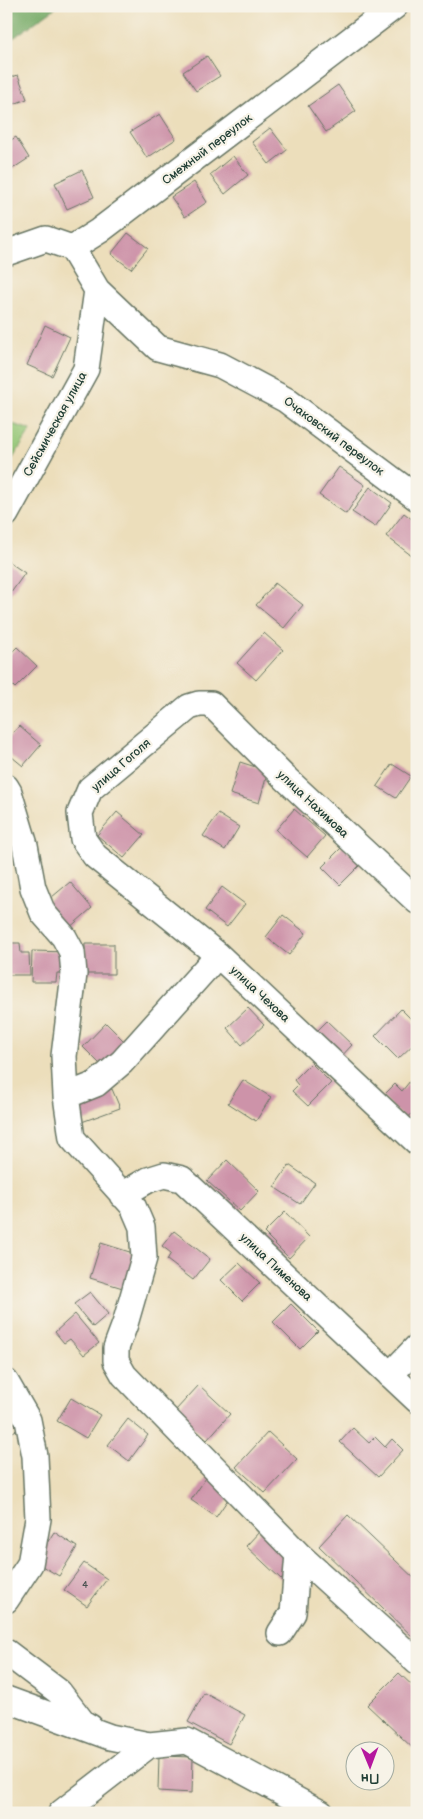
<svg xmlns="http://www.w3.org/2000/svg" width="423" height="1819" viewBox="0 0 423 1819" font-family="'Balsamiq Sans',sans-serif">
	<rect width="100%" height="100%" fill="#f7f3e8"/>
	<filter id="ink" filterUnits="userSpaceOnUse"><feTurbulence type="fractalNoise" baseFrequency=".02" numOctaves="2"/><feDisplacementMap in="SourceGraphic" scale="10" xChannelSelector="R" yChannelSelector="G"/><feConvolveMatrix kernelMatrix="1 2 1 2 8 2 1 2 1" color-interpolation-filters="sRGB"/></filter>
	<filter id="wash" filterUnits="userSpaceOnUse"><feTurbulence type="fractalNoise" baseFrequency=".0096" numOctaves="4" result="noise"/><feDisplacementMap in="SourceGraphic" scale="20" xChannelSelector="R" yChannelSelector="G"/><feGaussianBlur stdDeviation="1.12" result="paint"/><feColorMatrix in="noise" values="0 0 0 0 0 0 0 0 0 0 0 0 0 0 0 0 0 1.4 0 .05"/><feComposite in="paint" operator="in"/></filter>
	<g filter="url(#wash)">
		<rect width="100%" height="100%" fill="#ecdebb"/>
		<path fill="#94c676" stroke="#5a8255" d="M6,422L31,430L6,469Z"/>
		<path fill="#77ab67" stroke="#4b744e" d="M6,6H58L6,43Z"/>
		<g id="blocks">
			<path fill="#cd93a9" d="M207,56L220,76L196,91L183,72Z
				M18,75L27,99L6,107V79Z
				M338,85L356,111L326,132L308,106Z
				M160,114L176,139L147,158L130,132Z
				M270,128L287,150L269,164L252,142Z
				M16,137L29,158L6,173V143Z
				M233,156L248,175L225,194L210,175Z
				M82,170L94,197L67,209L55,183Z
				M194,182L207,202L185,217L171,197Z
				M128,233L148,248L131,269L111,254Z
				M45,325L70,337L52,376L27,365Z
				M339,467L365,485L346,514L319,495Z
				M370,487L392,503L375,527L352,512Z
				M404,513L417,523V550L412,556L386,536Z
				M6,560L25,573L8,597L6,595Z
				M275,583L303,605L284,628L256,605Z
				M264,633L283,650L256,680L237,663Z
				M17,647L37,666L15,688L6,679V658Z
				M19,726L41,745L23,766L6,752V741Z
				M240,762L268,771L259,803L230,794Z
				M392,764L411,776L396,798L377,786Z
				M294,809L325,836L307,857L276,830Z
				M117,812L144,835L124,858L97,835Z
				M218,814L239,827L225,850L203,836Z
				M343,846L361,864L340,885L322,867Z
				M70,882L92,908L68,929L46,902Z
				M222,887L245,904L227,927L205,910Z
				M283,915L306,933L289,955L266,937Z
				M6,943H20L21,953H29L30,975H6Z
				M85,944H114V974H85Z
				M32,951L69,952V973H57L56,982H31Z
				M248,1008L264,1025L242,1045L227,1028Z
				M401,1009L417,1025V1041L398,1059L375,1036Z
				M327,1021L352,1045L339,1059L313,1035Z
				M106,1023L130,1047L106,1070L83,1047Z
				M311,1063L331,1083L308,1106L292,1091L298,1085L294,1080Z
				M243,1080L271,1097L256,1121L228,1103Z
				M410,1081L417,1088V1108L406,1120L382,1097L395,1084L402,1091Z
				M112,1089L120,1108L79,1123L72,1103Z
				M227,1160L259,1191L240,1211L207,1181Z
				M289,1165L315,1183L300,1204L274,1187Z
				M285,1212L309,1237L289,1258L264,1233Z
				M174,1231L210,1259L193,1280L167,1260L171,1253L162,1246Z
				M101,1243L136,1254L126,1289L90,1278Z
				M239,1263L260,1283L242,1301L221,1280Z
				M90,1292L108,1314L93,1327L74,1304Z
				M291,1304L318,1331L300,1349L273,1322Z
				M75,1314L99,1343L84,1355L70,1339L64,1343L55,1332Z
				M199,1385L230,1414L207,1440L175,1411Z
				M6,1397L23,1426L6,1436Z
				M71,1398L100,1415L86,1438L57,1421Z
				M128,1419L148,1435L129,1461L108,1445Z
				M353,1428L369,1443L375,1437L385,1447L392,1439L403,1450L378,1477L340,1442Z
				M268,1432L297,1459L265,1493L236,1467Z
				M208,1475L233,1492L216,1517L191,1500Z
				M348,1515L417,1581V1641L319,1546Z
				M261,1530L296,1562L281,1579L246,1546Z
				M54,1532L77,1547L59,1576L35,1562Z
				M84,1563L107,1579L87,1606L64,1590Z
				M399,1673L417,1690V1752L367,1705Z
				M204,1693L245,1715L229,1744L188,1722Z
				M159,1756L193,1757L192,1793L158,1791Z"/>
		</g>
	</g>
	<g filter="url(#ink)">
		<use href="#blocks" fill-opacity="0" stroke="#677563" stroke-width="1"/>
		<g fill="none" stroke-linecap="round" stroke-linejoin="round">
			<g stroke="#677563" stroke-width="28">
				<path id="minor" d="M6,253L46,239L72,248L99,231L395,6
					M97,290L158,348L220,365L286,400L417,498
					M6,514L86,369L97,290L72,248
					M6,787L9,792L25,845L33,888L43,913L64,937L72,952L74,974L64,1056L66,1096L72,1138L133,1206L142,1227L144,1258L125,1324L116,1348V1361L124,1375L298,1554L293,1613L280,1633
					M417,901L283,776L211,704H199L189,707L90,789L80,813L83,839L95,856L218,955L417,1142
					M66,1096L96,1084L122,1062L218,955
					M122,1195L148,1180L164,1175L182,1179L417,1400
					M390,1375L417,1347
					M6,1382L28,1420L35,1456L38,1519L30,1564L6,1600
					M298,1554L417,1662
					M6,1652L59,1692L83,1723L90,1727
					M6,1699L110,1737L149,1745L187,1741L321,1813
					M61,1813L149,1745"/>
			</g>
			<use href="#minor" stroke="#fff" stroke-width="25"/>
		</g>
	</g>
	<g text-anchor="middle" stroke-width="4.5" stroke-linejoin="round" paint-order="stroke">
		<g font-size="10" fill="#4a5251">
			<text x="85" y="1588">4</text>
		</g>
		<g font-size="12" fill="#1f3d34" stroke="#f7f3e8">
			<text transform="translate(207 149) rotate(-37)" y="4">Смежный переулок</text>
			<text transform="translate(55 424) rotate(-61)" y="4">Сейсмическая улица</text>
			<text transform="translate(334 436) rotate(37)" y="4">Очаковский переулок</text>
			<text transform="translate(121 765) rotate(-41)" y="4">улица Гоголя</text>
			<text transform="translate(313 804) rotate(43)" y="4">улица Нахимова</text>
			<text transform="translate(260 994) rotate(43)" y="4">улица Чехова</text>
			<text transform="translate(276 1267) rotate(43)" y="4">улица Пименова</text>
		</g>
	</g>
	<rect width="423" height="1819" fill="none" stroke="#f7f3e8" stroke-width="25"/>
	<g transform="translate(370 1766) rotate(179)"><circle r="24" fill="#f7f3e8" stroke="#a1aaa0"/>
	<path d="M0-4L9 19L0 12L-9 19Z" fill="#b5179e"/>
	<text y="-8" font-size="14" font-weight="bold" text-anchor="middle" fill="#1f3d34">Пн</text>
	</g>
</svg>
